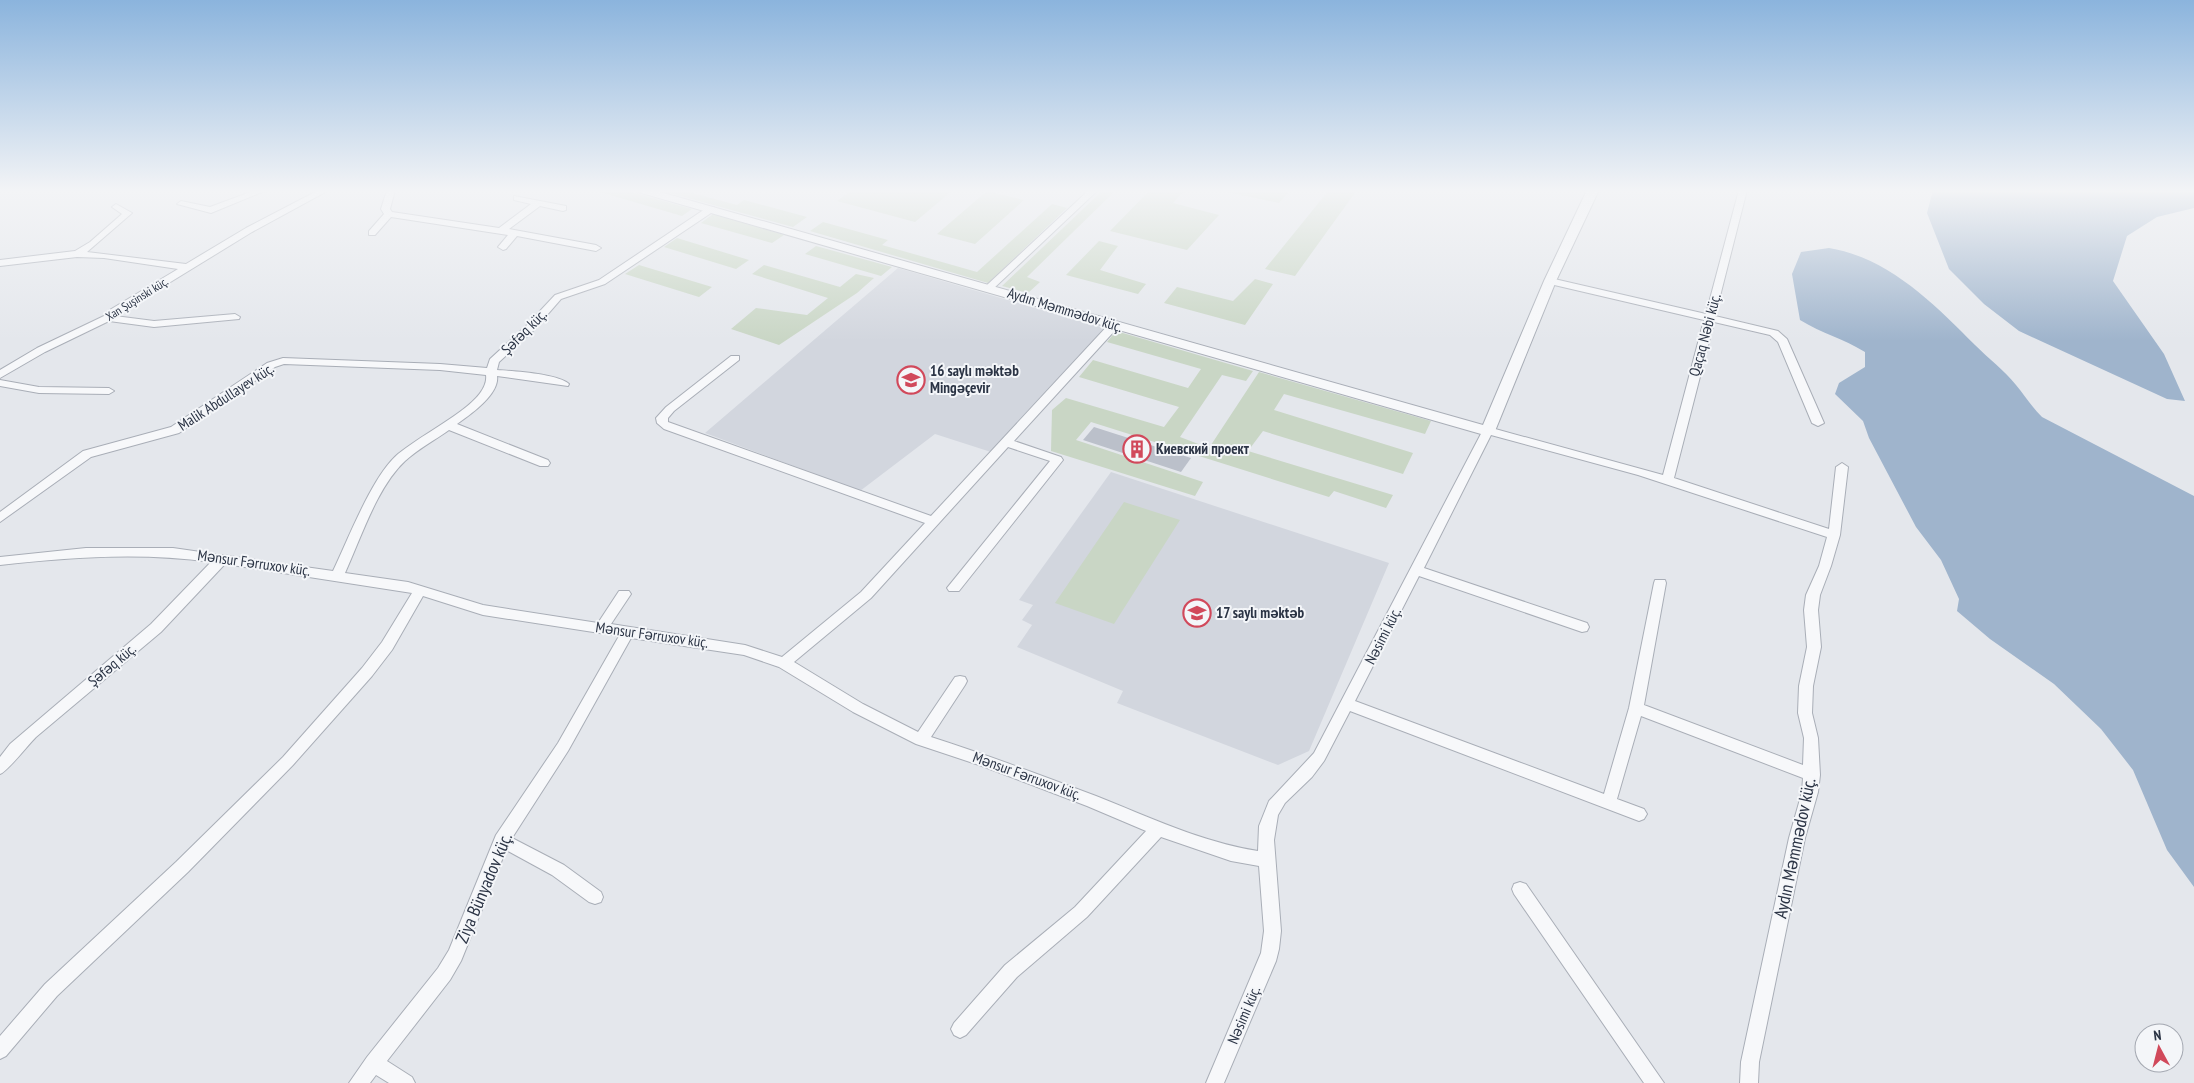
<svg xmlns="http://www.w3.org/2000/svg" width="2194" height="1083" viewBox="0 0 2194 1083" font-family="'PT Sans Narrow',sans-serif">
	<rect width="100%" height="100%" fill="#e4e7ec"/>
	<path fill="#d2d6de" d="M898,268L1104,328L991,452L935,434L860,491L705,433Z
		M1111,472L1389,563L1309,751L1278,765L1117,703L1123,691L1017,647L1032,625L1022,620L1033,605L1019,600Z"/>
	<path fill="#c9d6c5" d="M593,190H624L692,209L682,216Z
		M659,190H681L737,205L744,200L807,217L793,227Z
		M852,190H953L915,222L837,201Z
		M1103,190H1116L1027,277L1040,282L1028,293L1002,286Z
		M1150,190H1185L1173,203L1219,215L1187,250L1110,231Z
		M1217,190H1275L1288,193L1279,203Z
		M1329,190H1357L1295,276L1265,269Z
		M987,191L1024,200L975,244L937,234Z
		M1052,204L1067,208L988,283L810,231L823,222L888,240L882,245L977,272Z
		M713,214L784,235L772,243L701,223Z
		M677,238L749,260L736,269L664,247Z
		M1099,241L1118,246L1100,270L1146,284L1138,294L1066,275Z
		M816,246L892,267L881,276L805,254Z
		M639,265L712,287L699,297L625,274Z
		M764,265L840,287L856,274L874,278L857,293L779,345L731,329L756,308L807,315L828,298L752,274Z
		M1255,279L1273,284L1245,325L1164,303L1177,287L1233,301Z
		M1116,331L1253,371L1246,381L1222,375L1180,437L1209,448L1259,372L1431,421L1425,434L1284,394L1274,410L1413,453L1403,474L1263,431L1248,451L1393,495L1386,508L1334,491L1329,497L1091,422L1076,440L1203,482L1195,496L1051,451L1052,410L1066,398L1164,427L1179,407L1079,377L1093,360L1188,388L1201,369L1107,342Z
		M1124,502L1180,520L1114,624L1055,603Z"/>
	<path fill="#9fb4cc" d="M1933,190L2078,192L2077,190H2194V208L2157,217L2127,236L2113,281L2164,354L2185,401L2167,399L2019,331L1984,304L1949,269L1927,213Z
		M1829,248C1889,258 1933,303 1975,345C1988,358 2004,370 2016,385C2025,396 2032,407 2042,417L2194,496V887L2167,850L2133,770L2101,729L2054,684L1990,639L1957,611L1959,599L1941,560L1916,527L1869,438L1863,421L1835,394L1839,383L1865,367V352C1844,339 1821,333 1800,320L1792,274L1801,252Z"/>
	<path fill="#bbc0ca" d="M1094,427L1191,458L1181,472L1083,440Z"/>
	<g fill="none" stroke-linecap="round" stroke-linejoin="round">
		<g stroke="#a9aeb7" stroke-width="2">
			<path id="minor" d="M256,190H267L211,213L177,204L181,201L210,207Z
				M319,190H329L252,232L115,316L154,321L235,314L240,317L239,319L154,327L109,321L45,352L0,378V370L37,348L104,316L108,311L178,269L104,258L77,257L0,266V260L75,251L90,242L122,214L112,207L116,204L132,213L87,252L186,264L246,228Z
				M387,190H395L390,209L392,212L499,228L531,204L514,200V196L566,206V210L563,211L540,206L509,229L596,245L601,248L596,251L517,236L506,249L503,250L498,247L508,235L391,217L375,235H369V231L384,214L381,209Z
				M1089,190H1098L993,289H987V285Z
				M1739,190H1747L1715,316L1778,331L1787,339L1824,423L1818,426L1812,423L1778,342L1770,335L1714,322L1674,478L1829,529L1836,467L1842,463L1848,467L1840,535L1831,566L1820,595L1818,610L1821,647L1813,686L1812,713L1818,738L1820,775L1818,792L1805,838L1759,1062L1758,1083H1740L1741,1062L1789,838L1802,792L1803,778L1641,716L1617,799L1644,809L1647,814L1644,819L1639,821L1350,711L1324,761L1312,777L1285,803L1278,815L1274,840L1281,931L1279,949L1276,961L1224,1083H1206L1261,953L1264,931L1259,866L1231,861L1161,837L1087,917L1017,977L966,1035L960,1038L954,1035L951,1029L954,1023L1005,965L1075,907L1146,831L1087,806L982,766L916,744L853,712L779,667L744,655L631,638L568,751L512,838L564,865L601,892L603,897L601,902L595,904L589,902L552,875L506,850L461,961L450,980L387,1061L412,1077L415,1083H389L376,1075L370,1083H349L367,1057L438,968L449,950L496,835L558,743L619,636L483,615L423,596L392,650L372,676L293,765L188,872L57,996L6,1056L0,1059V1036L45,984L176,862L283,757L362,668L382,642L412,593L225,564L161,632L36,737C28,745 7,772 0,774V757L10,744L151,624L211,562C141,552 71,557 0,565V557L86,548H173L333,571C348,540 372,476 398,454C418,438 441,426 461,411C472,403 488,389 486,375L440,370L284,364L275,367L179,433L91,457L0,522V512L83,451L171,427L267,363L283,358L440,364L487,368L490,359L526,326L555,295L599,280L708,207H714V211L605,284L561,299L534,330L499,362L497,370C513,371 559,374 569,384L568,386L497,376C500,394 470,415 457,424L548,460L550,463L548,466H540L449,430C435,440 418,449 405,461C377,487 361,538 345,573L408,582L483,605L598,623L619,591H629L631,594L611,624L745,645L782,657L861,592L925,523L664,429L657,423L656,418L666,407L731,356H739V360L674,411L668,418V422L931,516L1110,323H1118V327L1014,441L1061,457L1063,460L959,591H949L947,588L1050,461L1008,447L871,598L794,662L863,704L918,732L955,677L960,676L965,677L967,681L965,685L931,737C987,755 1041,775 1096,796C1149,817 1201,842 1258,851L1259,826L1269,801L1314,753L1484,428L1488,427L1663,475L1704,320L1550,284L1545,281L1550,278L1706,314ZM1491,435L1638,475L1827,537L1819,566L1806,595L1804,610L1807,647L1799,686L1798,713L1804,738L1803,765L1644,705L1666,583L1665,580H1655L1654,583L1629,708L1604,794L1355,701L1419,576L1582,632L1587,631L1589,627L1587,623L1424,568Z
				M0,380L39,387L109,388L114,391L109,394L39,393L0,386Z
				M1520,882L1526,884L1664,1083H1644L1514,894L1512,889L1514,884Z"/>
		</g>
		<g stroke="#a9aeb7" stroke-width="2">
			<path id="tertiary" d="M636,190H653L1483,425L1544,281L1587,190H1599L1556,281L1495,431L1488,436L638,192Z"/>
		</g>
		<use href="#minor" fill="#f7f8fa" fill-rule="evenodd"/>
		<use href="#tertiary" fill="#f7f8fa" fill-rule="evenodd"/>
	</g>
	<linearGradient id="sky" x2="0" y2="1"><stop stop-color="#8bb4dd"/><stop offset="0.56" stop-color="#f3f4f6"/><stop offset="1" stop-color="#f3f4f6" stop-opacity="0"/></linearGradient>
	<rect width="2194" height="341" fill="url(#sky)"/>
	<defs>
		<g id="school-ring" transform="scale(1.4375)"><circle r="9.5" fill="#f4f6f9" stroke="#d1495b" stroke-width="1.5"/><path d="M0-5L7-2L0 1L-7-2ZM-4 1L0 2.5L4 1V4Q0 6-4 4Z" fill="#d1495b"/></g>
		<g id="building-ring" transform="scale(1.4375)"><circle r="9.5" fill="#f4f6f9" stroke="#d1495b" stroke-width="1.5"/><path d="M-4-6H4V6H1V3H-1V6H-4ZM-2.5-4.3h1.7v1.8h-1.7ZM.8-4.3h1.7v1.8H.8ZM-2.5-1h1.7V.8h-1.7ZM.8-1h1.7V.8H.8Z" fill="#d1495b"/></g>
	</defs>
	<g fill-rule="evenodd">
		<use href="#school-ring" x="911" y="380"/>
		<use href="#building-ring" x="1137" y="449"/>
		<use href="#school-ring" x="1197" y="613"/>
	</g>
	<g text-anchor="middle" stroke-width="4" stroke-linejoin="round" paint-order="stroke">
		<g font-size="12" fill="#2b3445" stroke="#f4f6f9">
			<text transform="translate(137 299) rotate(-32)" y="4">Xan Şuşinski küç.</text>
		</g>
		<g font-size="15" fill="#2b3445" stroke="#f4f6f9">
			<text transform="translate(1065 310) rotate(17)" y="5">Aydın Məmmədov küç.</text>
			<text transform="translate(524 332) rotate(-45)" y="5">Şəfəq küç.</text>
			<text transform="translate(1705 335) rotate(-75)" y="5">Qaçaq Nəbi küç.</text>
			<text transform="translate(226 397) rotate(-33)" y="5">Malik Abdullayev küç.</text>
			<text transform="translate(254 563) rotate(8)" y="5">Mənsur Fərruxov küç.</text>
			<text transform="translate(652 635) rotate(8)" y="5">Mənsur Fərruxov küç.</text>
			<text transform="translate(1383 636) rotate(-63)" y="5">Nəsimi küç.</text>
			<text transform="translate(112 665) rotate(-40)" y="5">Şəfəq küç.</text>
			<text transform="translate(1027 776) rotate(20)" y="5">Mənsur Fərruxov küç.</text>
			<text transform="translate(1244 1015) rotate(-67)" y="5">Nəsimi küç.</text>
		</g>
		<g font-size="15" font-weight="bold" fill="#2b3445" stroke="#f4f6f9" text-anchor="start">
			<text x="930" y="376">16 saylı məktəb<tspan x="930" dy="17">Mingəçevir</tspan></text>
			<text x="1156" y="454">Киевский проект</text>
			<text x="1216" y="618">17 saylı məktəb</text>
		</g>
		<g font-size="18" fill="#2b3445" stroke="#f4f6f9">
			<text transform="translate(1795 848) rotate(-78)" y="6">Aydın Məmmədov küç.</text>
			<text transform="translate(484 888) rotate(-67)" y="6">Ziya Bünyadov küç.</text>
		</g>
	</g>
	<g transform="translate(2159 1048) rotate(353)"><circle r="24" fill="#f4f6f9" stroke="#a4a8b1"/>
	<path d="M0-4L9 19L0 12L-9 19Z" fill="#d1495b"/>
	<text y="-8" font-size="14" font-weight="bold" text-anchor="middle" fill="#2b3445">N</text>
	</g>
</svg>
